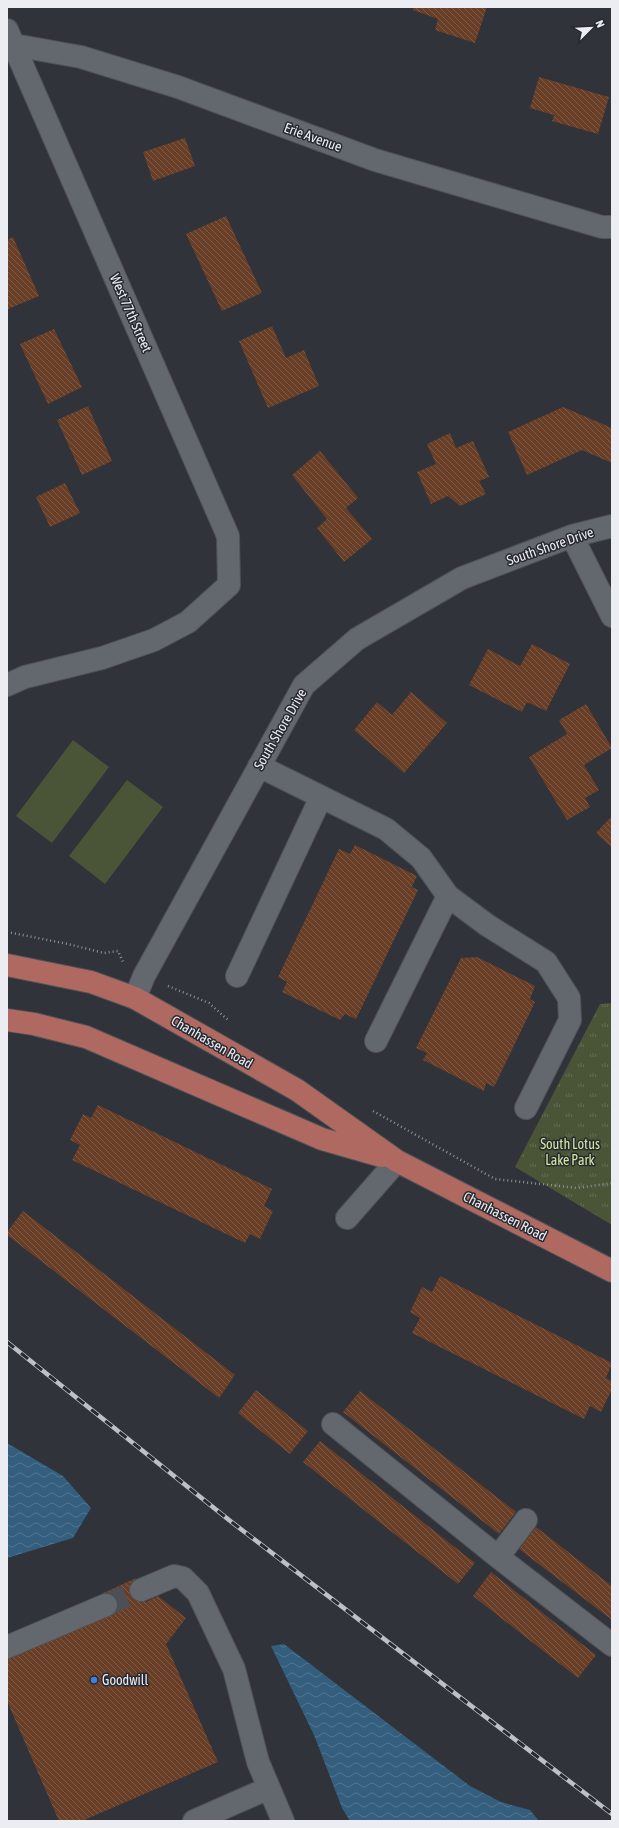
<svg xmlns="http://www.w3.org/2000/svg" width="619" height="1828" viewBox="0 0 619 1828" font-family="'Asap Condensed',sans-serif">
	<defs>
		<pattern id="grass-tufts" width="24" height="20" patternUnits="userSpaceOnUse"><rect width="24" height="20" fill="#4a5437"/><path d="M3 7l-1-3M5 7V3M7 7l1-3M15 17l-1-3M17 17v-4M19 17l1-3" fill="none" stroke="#646d54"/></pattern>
		<pattern id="water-waves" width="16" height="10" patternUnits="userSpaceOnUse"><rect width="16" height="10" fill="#345e7d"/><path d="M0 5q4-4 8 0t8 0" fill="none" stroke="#527590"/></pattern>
		<pattern id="building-back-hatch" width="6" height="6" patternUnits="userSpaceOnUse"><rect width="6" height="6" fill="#693e27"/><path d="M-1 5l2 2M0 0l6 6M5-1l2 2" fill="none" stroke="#7f5a47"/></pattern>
	</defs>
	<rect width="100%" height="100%" fill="#30333a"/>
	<path fill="url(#grass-tufts)" d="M612,1003V1225L515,1167L600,1004Z"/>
	<path fill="#4a5437" d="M73,740L109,767L52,843L16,816Z
		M127,780L163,807L105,884L69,856Z"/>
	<path fill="url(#water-waves)" d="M7,1443L63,1476L91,1508L73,1538L7,1558Z
		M284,1644L470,1786L501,1802L530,1810L539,1821H350L342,1808L314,1735L271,1646Z"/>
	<path fill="url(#building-back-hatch)" d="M413,7H487L475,43L435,30L438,19L413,10Z
		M539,77L609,97L598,134L552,121L554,115L530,108Z
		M185,138L195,166L153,181L143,152Z
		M226,216L262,293L222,311L186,234Z
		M13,237L39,296L8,309L7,240Z
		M272,326L286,358L304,350L319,386L268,408L239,341Z
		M54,329L82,387L48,404L20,344Z
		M88,406L112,461L82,475L57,420Z
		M563,407L612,428V463L582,450L527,475L508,432Z
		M450,433L456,448L473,441L489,477L479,481L486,494L460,506L448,496L431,504L417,472L436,464L427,444Z
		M320,451L358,498L346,508L372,539L344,562L317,528L327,519L292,475Z
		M65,483L80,513L50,527L36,497Z
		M532,644L570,664L546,711L527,702L522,712L469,685L488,649L520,666Z
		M411,692L447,723L404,773L354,730L377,702L392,715Z
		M586,704L612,748L584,765L599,790L585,798L590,807L567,820L529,757L567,734L559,720Z
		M612,816V848L596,833Z
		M355,845L417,876L412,887L418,890L356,1019L345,1014L340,1020L282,992L287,982L278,977L339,849L350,854Z
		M477,957L535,986L530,999L535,1002L494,1087L486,1083L484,1091L423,1060L427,1053L416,1048L461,958Z
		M98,1105L272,1189L264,1206L273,1211L260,1239L250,1234L245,1243L72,1160L80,1145L70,1140L83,1114L91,1118Z
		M23,1211L235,1375L219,1398L7,1235V1232Z
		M440,1276L612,1363L606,1378L612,1381V1389L601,1412L590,1406L584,1419L412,1333L420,1318L410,1312L422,1287L432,1292Z
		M256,1390L308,1431L290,1454L238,1413Z
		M360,1391L516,1512L499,1534L343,1412Z
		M320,1441L475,1563L458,1584L303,1462Z
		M536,1527L612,1586V1620L519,1549Z
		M491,1572L596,1655L578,1678L473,1596Z
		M136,1578L146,1602L158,1596L186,1618L166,1644L218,1762L82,1821H59L7,1701V1658L110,1614L101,1594Z"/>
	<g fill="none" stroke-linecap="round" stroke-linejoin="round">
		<path stroke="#4c4f56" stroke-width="22" stroke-dasharray="22 11" stroke-linecap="butt" d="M106,1605L141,1590"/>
		<g stroke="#4f5257" stroke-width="24">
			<path id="minor" d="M7,30L228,536L229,585L188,622L154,640L102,658L25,677L7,685
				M14,45L81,57L178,87L375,160L602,227H612
				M572,536L612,616
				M259,766L386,829L421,858L448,896L487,925L546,962L569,998L570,1020L526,1108
				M237,976L321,797
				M135,998L144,976L304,685L357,639L462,578L572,536L612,526
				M376,1041L448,896
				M347,1218L397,1161
				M333,1424L498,1557L612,1645
				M498,1557L526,1520
				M141,1590L174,1576L183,1578L198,1593L234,1669L258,1762L283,1821
				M7,1647L106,1605
				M194,1821L269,1788"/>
		</g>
		<g stroke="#4f5257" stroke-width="24">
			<path id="major" d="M7,965L91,982L135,998L297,1090L397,1161L612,1271
				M7,1020L34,1024L86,1037L322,1139L381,1156"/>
		</g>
		<path stroke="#8f9298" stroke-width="2.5" stroke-dasharray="1 3" stroke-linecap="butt" d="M7,932L68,944L104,953L118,951L123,962
			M168,986L209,1003L228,1020
			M373,1111L495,1179L577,1188L612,1183"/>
		<use href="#minor" stroke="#63676e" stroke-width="22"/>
		<use href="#major" stroke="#af6960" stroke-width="22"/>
		<g stroke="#bdc0c5" stroke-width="4.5">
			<path id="rail" d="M7,1342L229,1520L612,1814"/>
		</g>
		<use href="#rail" stroke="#262930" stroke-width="3" stroke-dasharray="9" stroke-linecap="butt"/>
	</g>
	<circle fill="#3f7fe0" stroke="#262930" stroke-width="1.5" cx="94" cy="1680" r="4"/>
	<g text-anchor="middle" stroke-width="3" stroke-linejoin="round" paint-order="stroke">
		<g font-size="14" fill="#ebedf2" stroke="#262930">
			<text transform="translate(313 137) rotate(20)" y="5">Erie Avenue</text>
			<text transform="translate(131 313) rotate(66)" y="5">West 77th Street</text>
			<text transform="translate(550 546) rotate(-19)" y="5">South Shore Drive</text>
			<text transform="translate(280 729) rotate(-60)" y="5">South Shore Drive</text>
			<text transform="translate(212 1042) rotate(30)" y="5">Chanhassen Road</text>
			<text transform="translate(505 1216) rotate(27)" y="5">Chanhassen Road</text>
		</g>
		<g font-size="14" fill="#d0e99f" stroke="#262930">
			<text x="570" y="1149">South Lotus<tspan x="570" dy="16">Lake Park</tspan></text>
		</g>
		<g font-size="14" fill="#ebedf2" stroke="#262930" text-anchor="start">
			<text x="102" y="1685">Goodwill</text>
		</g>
	</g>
	<rect width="619" height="1828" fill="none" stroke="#ebedf2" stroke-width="16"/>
	<g transform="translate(591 28) rotate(66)" stroke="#262930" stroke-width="3" paint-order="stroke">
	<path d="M0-3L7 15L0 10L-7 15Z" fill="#ebedf2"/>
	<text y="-6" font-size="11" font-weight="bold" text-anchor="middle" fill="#ebedf2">N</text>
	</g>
</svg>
